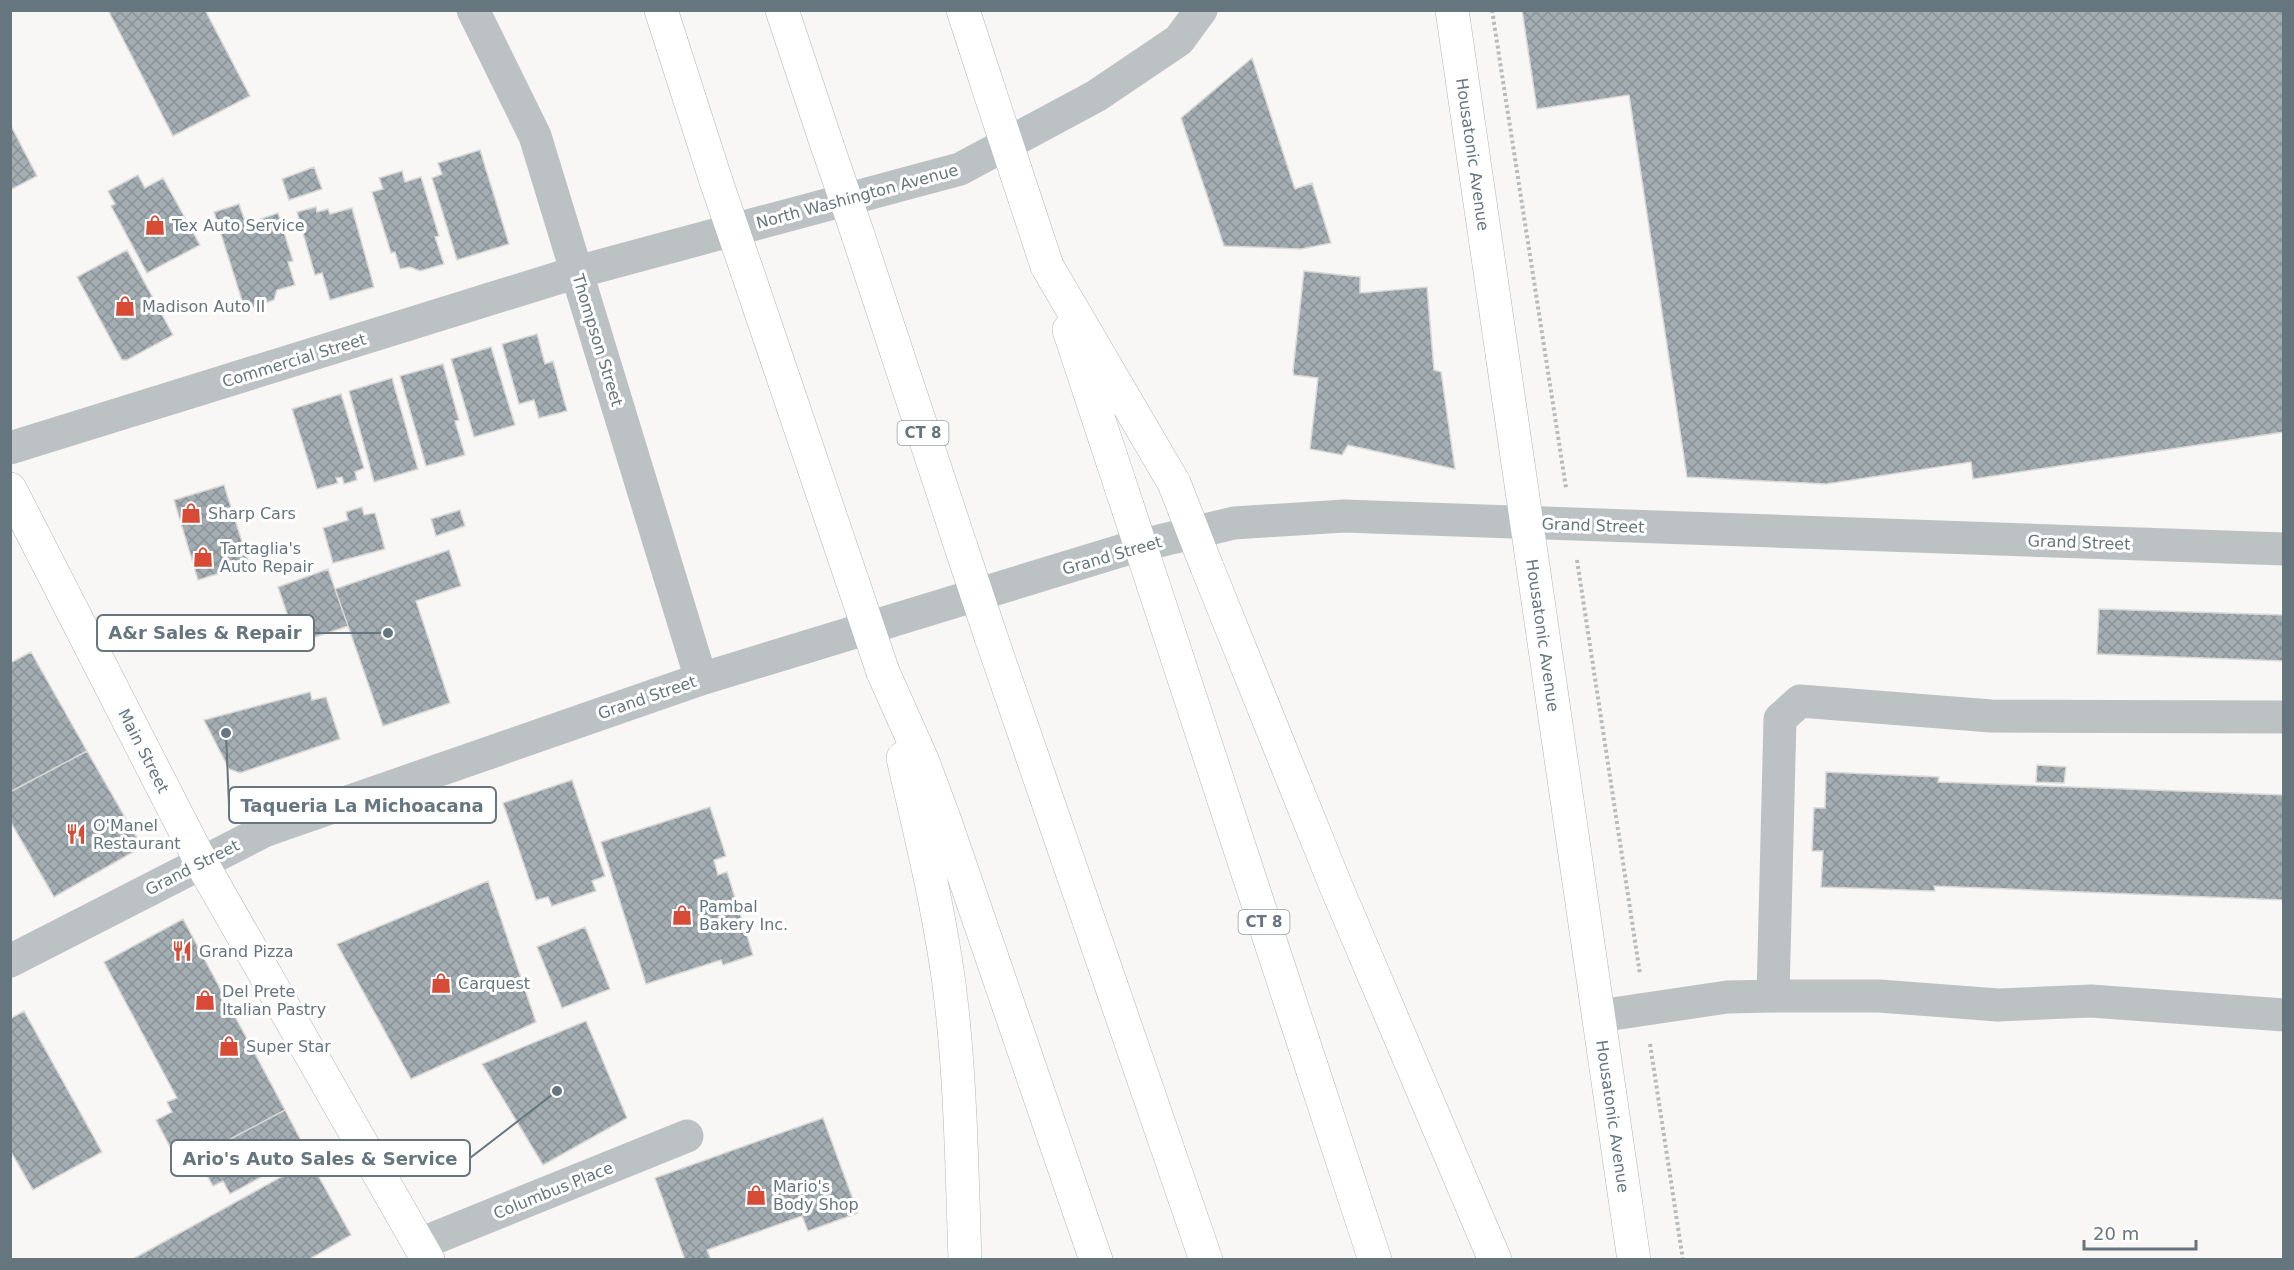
<svg xmlns="http://www.w3.org/2000/svg" width="2294" height="1270" viewBox="0 0 2294 1270" font-family="'DejaVu Sans',sans-serif">
	<defs>
		<pattern id="building-cross-hatch" width="8" height="8" patternUnits="userSpaceOnUse" patternTransform="scale(1.5)"><rect width="8" height="8" fill="#a4aeb2"/><path d="M0 0l8 8M0 8l8-8" fill="none" stroke="#899296"/></pattern>
	</defs>
	<rect width="100%" height="100%" fill="#f8f7f5"/>
	<path fill="url(#building-cross-hatch)" stroke="#d9d9d7" stroke-width="1.5" d="M108,10H205L250,96L173,136Z
		M1522,10H2284V432L1973,479L1971,462L1826,484L1687,477L1629,95L1537,109Z
		M1252,58L1295,189L1312,183L1331,243L1301,249L1224,246L1181,118Z
		M10,124L37,176L10,190Z
		M480,150L509,244L457,260L432,178L442,174L438,163Z
		M314,167L322,189L289,200L282,179Z
		M402,171L405,182L421,177L439,236L435,237L444,264L420,271L410,267L400,269L395,252L391,253L372,192L383,189L379,178Z
		M138,175L145,188L163,178L200,245L147,273L111,206L115,204L108,191Z
		M239,204L246,224L278,213L293,261L288,262L295,285L277,290L274,300L245,310L214,212Z
		M316,207L317,212L328,209L330,214L352,208L374,287L330,300L322,273L315,275L297,212Z
		M127,250L173,335L127,360H122L77,277Z
		M1304,271L1360,277V293L1427,287L1434,370L1441,372L1455,469L1348,445L1342,455L1310,449L1318,378L1294,375L1293,371Z
		M537,334L545,364L553,361L567,411L539,418L534,400L519,404L502,344Z
		M491,347L515,425L474,437L451,359Z
		M443,364L459,420L455,421L465,455L426,466L400,376Z
		M392,378L418,469L374,482L349,391Z
		M341,394L364,468L355,472L357,480L344,484L342,477L336,478L338,483L317,489L292,409Z
		M224,485L249,564L198,580L174,500Z
		M362,507L364,515L375,513L385,549L333,563L323,528L348,520L346,512Z
		M460,510L465,526L436,536L431,519Z
		M449,550L461,586L416,601L450,703L383,726L335,589Z
		M328,569L348,626L297,643L278,587Z
		M2099,609L2284,615V661L2097,654Z
		M31,652L87,751L10,792V663Z
		M310,692L312,700L326,697L340,739L240,773L229,769L204,720Z
		M87,751L142,847L54,897L10,821V792Z
		M2037,765L2066,767L2064,783L2036,782Z
		M1826,772L1939,777L1938,782L2284,795V900L1934,886L1935,891L1821,887L1823,851H1812L1814,808H1825Z
		M572,780L605,876L592,881L596,891L552,906L548,897L536,900L503,803Z
		M710,807L726,856L714,860L718,875L727,872L753,955L723,965L721,960L646,984L601,842Z
		M488,881L536,1022L411,1079L337,944Z
		M183,919L285,1110L208,1151L186,1154L177,1160L156,1120L172,1112L167,1102L177,1098L104,962Z
		M585,927L610,989L562,1008L537,947Z
		M24,1011L102,1152L33,1190L10,1150V1019Z
		M586,1021L627,1118L543,1165L482,1064Z
		M285,1110L307,1152L230,1194L223,1181L213,1186L199,1161L209,1156L208,1151Z
		M823,1118L858,1213L808,1231L802,1216L707,1250L711,1260H685L655,1178Z
		M310,1161L351,1235L308,1260H131Z"/>
	<g fill="none" stroke-linecap="round" stroke-linejoin="round">
		<g stroke="#b0b6b9" stroke-width="34">
			<g id="major">
				<path id="s1" d="M1452,10L1634,1260"/>
				<path id="s2" d="M10,489L201,862L428,1260"/>
			</g>
		</g>
		<g stroke="#b2b7b9" stroke-width="34">
			<path id="highway" d="M661,10L716,181
				M782,10L827,145
				M963,10L989,90
				M858,235L961,547
				M1047,266L1174,483
				M747,271L853,583
				M1069,330L1123,493
				M1207,567L1335,884L1495,1260
				M1153,584L1375,1260
				M991,637L1206,1260
				M883,672L923,762L945,821L1096,1260
				M903,758C922,841 943,924 952,1009C961,1092 962,1176 965,1260"/>
		</g>
		<path stroke="#b7bbbd" stroke-width="4" stroke-dasharray="3 3" stroke-linecap="butt" d="M1492,10L1566,488
			M1577,560L1640,974
			M1650,1044L1683,1260"/>
		<path stroke="#bcc2c4" stroke-width="33" d="M473,10L535,136L701,679
			M10,448L577,272L960,169L1096,96L1179,40L1201,10
			M10,961L264,831L701,679L1130,548L1234,523L1344,516L2284,549
			M1773,996L1780,719L1800,701L1991,716L2284,717
			M1599,1016L1727,997L1773,996H1879L1998,1005L2091,1001L2284,1015
			M420,1244L687,1136"/>
		<use href="#major" stroke="#fff" stroke-width="33"/>
		<use href="#highway" stroke="#fff" stroke-width="33"/>
		<g stroke="#b2b7b9" stroke-width="34" stroke-linecap="butt">
			<path id="highway-bridge" d="M989,90L1047,266
				M827,145L858,235
				M716,181L747,271
				M1174,483L1207,567
				M1123,493L1153,584
				M961,547L991,637
				M853,583L883,672"/>
		</g>
		<use href="#highway-bridge" stroke="#fff" stroke-width="33"/>
	</g>
	<defs>
		<g id="shop-bare" transform="scale(1.62)"><path d="M-5-2.5h2.3a2.7 3.5 0 0 1 5.4 0H5L5.5 6h-11ZM-1.5-2.5h3a1.5 2.3 0 0 0-3 0Z" fill="#d74b36" stroke="#fff" stroke-width="2.5" paint-order="stroke"/></g>
		<g id="restaurant-bare" transform="scale(1.62)"><path d="M-5-6h1v4h1v-4h1v4h1v-4h1v5L-1.5 .5V6h-2V.5L-5-1ZM5-6V6H3V1.5H1.5Q1.5-4 5-6Z" fill="#d74b36" stroke="#fff" stroke-width="2.5" paint-order="stroke"/></g>
	</defs>
	<g fill-rule="evenodd">
		<use href="#shop-bare" x="155" y="225"/>
		<use href="#shop-bare" x="125" y="306"/>
		<use href="#shop-bare" x="191" y="513"/>
		<use href="#shop-bare" x="203" y="557"/>
		<use href="#restaurant-bare" x="76" y="834"/>
		<use href="#shop-bare" x="682" y="915"/>
		<use href="#restaurant-bare" x="182" y="951"/>
		<use href="#shop-bare" x="441" y="983"/>
		<use href="#shop-bare" x="205" y="1000"/>
		<use href="#shop-bare" x="229" y="1046"/>
		<use href="#shop-bare" x="756" y="1195"/>
	</g>
	<g text-anchor="middle" stroke-width="6" stroke-linejoin="round" paint-order="stroke">
		<g fill="#fff" stroke="#939fa5" stroke-width="1.5">
			<rect x="897.5" y="421" width="51" height="24" rx="4.5"/>
			<rect x="1238.5" y="910" width="51" height="24" rx="4.5"/>
		</g>
		<g font-size="15" font-weight="bold" fill="#65767e">
			<text x="923" y="438">CT 8</text>
			<text x="1264" y="927">CT 8</text>
		</g>
		<g font-size="16" fill="#65767e" stroke="#fff">
			<text dy="6" stroke="none"><textPath href="#s1" startOffset="146">Housatonic Avenue</textPath></text>
			<text transform="translate(857 196) rotate(-15)" y="6">North Washington Avenue</text>
			<text transform="translate(598 340) rotate(73)" y="6">Thompson Street</text>
			<text transform="translate(294 360) rotate(-17)" y="6">Commercial Street</text>
			<text transform="translate(1593 525) rotate(2)" y="6">Grand Street</text>
			<text transform="translate(2079 542) rotate(2)" y="6">Grand Street</text>
			<text transform="translate(1112 555) rotate(-16)" y="6">Grand Street</text>
			<text dy="6" stroke="none"><textPath href="#s1" startOffset="632">Housatonic Avenue</textPath></text>
			<text transform="translate(647 697) rotate(-19)" y="6">Grand Street</text>
			<text dy="6" stroke="none"><textPath href="#s2" startOffset="294">Main Street</textPath></text>
			<text transform="translate(192 867) rotate(-27)" y="6">Grand Street</text>
			<text dy="6" stroke="none"><textPath href="#s1" startOffset="1118">Housatonic Avenue</textPath></text>
			<text transform="translate(553 1190) rotate(-22)" y="6">Columbus Place</text>
		</g>
		<g font-size="16" fill="#65767e" stroke="#fff" text-anchor="start">
			<text x="172" y="231">Tex Auto Service</text>
			<text x="142" y="312">Madison Auto II</text>
			<text x="208" y="519">Sharp Cars</text>
			<text x="220" y="554">Tartaglia's<tspan x="220" dy="18">Auto Repair</tspan></text>
			<text x="93" y="831">O'Manel<tspan x="93" dy="18">Restaurant</tspan></text>
			<text x="699" y="912">Pambal<tspan x="699" dy="18">Bakery Inc.</tspan></text>
			<text x="199" y="957">Grand Pizza</text>
			<text x="458" y="989">Carquest</text>
			<text x="222" y="997">Del Prete<tspan x="222" dy="18">Italian Pastry</tspan></text>
			<text x="246" y="1052">Super Star</text>
			<text x="773" y="1192">Mario's<tspan x="773" dy="18">Body Shop</tspan></text>
		</g>
	</g>
	<path fill="none" stroke="#65767e" stroke-width="2" d="M388 633L314 633M226 733L229 805M557 1091L470 1158"/>
	<g fill="#65767e" stroke="#fff" stroke-width="2">
		<circle cx="388" cy="633" r="6"/>
		<circle cx="226" cy="733" r="6"/>
		<circle cx="557" cy="1091" r="6"/>
	</g>
	<g fill="#fff" stroke="#65767e" stroke-width="2">
		<rect x="97" y="615" width="217" height="36" rx="6"/>
		<rect x="229" y="787" width="267" height="36" rx="6"/>
		<rect x="171" y="1140" width="299" height="36" rx="6"/>
	</g>
	<g font-size="18" text-anchor="middle" font-weight="bold" fill="#65767e">
		<text x="205" y="639">A&amp;r Sales &amp; Repair</text>
		<text x="362" y="812">Taqueria La Michoacana</text>
		<text x="320" y="1165">Ario's Auto Sales &amp; Service</text>
	</g>
	<rect width="2294" height="1270" fill="none" stroke="#65767e" stroke-width="24"/>
	<path d="M2084 1240v9h112v-9" fill="none" stroke="#65767e" stroke-width="3"/>
	<text x="2093" y="1240" font-size="18" fill="#65767e" stroke="#ffffff" stroke-width="4.5" paint-order="stroke">20 m</text>
</svg>
